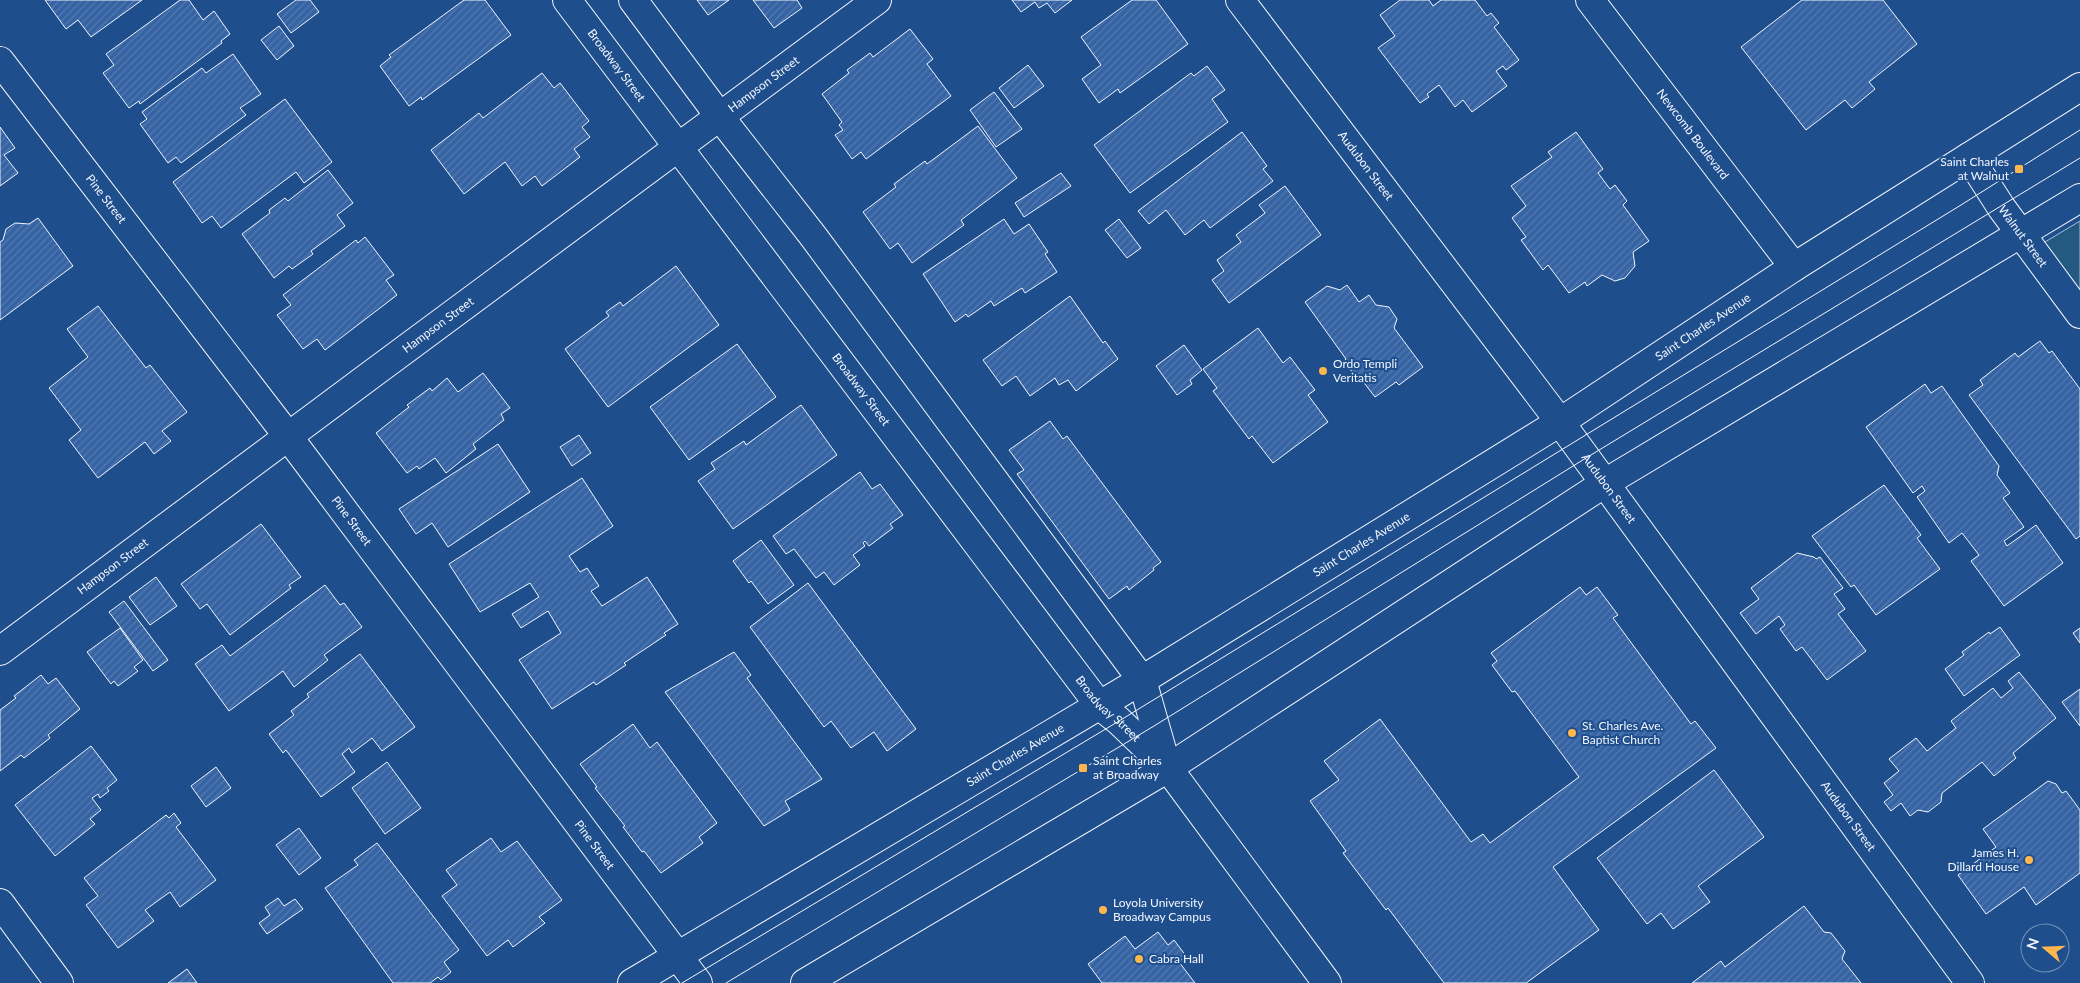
<svg xmlns="http://www.w3.org/2000/svg" width="2080" height="983" viewBox="0 0 2080 983" font-family="Lato,sans-serif">
	<defs>
		<pattern id="building-hatch" width="6" height="6" patternUnits="userSpaceOnUse" patternTransform="scale(1.25)"><rect width="6" height="6" fill="#3563a3"/><path d="M-1 1l2-2M0 6l6-6M5 7l2-2" fill="none" stroke="#537ab1"/></pattern>
	</defs>
	<rect width="100%" height="100%" fill="#1f4e8c"/>
	<path fill="#245a82" stroke="#a8bbd7" d="M2080,221V300L2040,245Z"/>
	<path fill="url(#building-hatch)" stroke="#f2f6ff" d="M45,0H142L91,37L78,20L66,29Z
		M180,0H189L203,20L214,11L230,34L221,41L222,43L140,104L139,101L129,108L103,73L114,65L106,54Z
		M296,0H310L319,12L291,33L277,14Z
		M464,0H485L511,35L422,100L421,97L409,106L380,66L391,57L389,55Z
		M697,0H729L708,15Z
		M753,0H797L802,8L774,28Z
		M1012,0H1072L1055,13L1047,3L1039,8L1035,2L1021,12Z
		M1132,0H1156L1188,44L1120,93L1118,89L1099,103L1082,79L1101,65L1081,37Z
		M1400,0H1429L1433,6L1441,0H1475L1487,16L1491,13L1499,23L1494,27L1519,60L1506,70L1503,66L1496,71L1507,86L1472,112L1463,100L1455,107L1439,85L1427,94L1429,97L1420,103L1378,48L1395,36L1380,15Z
		M1802,0H1883L1917,44L1869,82L1875,89L1852,108L1845,100L1806,130L1741,47Z
		M279,26L294,46L277,60L261,40Z
		M910,29L933,59L927,64L951,96L866,159L861,152L852,159L835,135L843,130L839,125L842,122L822,94L849,73L847,70L870,53L873,57Z
		M233,54L261,94L240,108L246,115L181,163L176,157L168,163L140,124L147,119L142,112L202,68L206,73Z
		M1028,65L1044,86L1014,108L999,88Z
		M1207,66L1225,90L1212,99L1228,122L1130,193L1094,145L1191,73L1194,76Z
		M542,73L554,88L560,83L589,121L582,127L590,137L574,149L580,157L542,186L535,176L522,186L505,162L464,194L431,150L479,113L483,118Z
		M994,92L1022,129L996,147L970,110Z
		M285,99L332,162L304,183L296,172L221,228L212,216L202,223L173,182Z
		M978,126L1017,178L961,220L964,225L912,263L898,243L890,249L863,212L896,187L894,184L925,161L927,164Z
		M0,127L15,148L4,155L18,173L0,186Z
		M1242,132L1267,166L1263,169L1273,181L1210,228L1204,220L1185,235L1166,210L1149,224L1138,211Z
		M1576,132L1603,169L1598,173L1610,189L1615,185L1627,201L1623,205L1649,241L1633,252L1635,266L1625,278L1615,281L1602,275L1587,286L1585,282L1569,293L1548,265L1543,270L1521,240L1526,237L1512,218L1526,206L1511,186L1552,157L1548,152Z
		M328,170L353,203L337,215L345,226L311,251L313,254L292,269L289,266L274,278L242,234L270,213L269,210L285,198L288,201Z
		M1061,173L1071,186L1024,217L1015,203Z
		M1285,186L1321,235L1229,303L1212,280L1224,271L1217,260L1241,242L1236,235L1265,213L1259,205Z
		M38,218L73,266L0,320V242L3,240L6,229L15,223L29,224Z
		M1004,219L1014,234L1029,224L1048,252L1045,254L1057,272L1025,293L1022,288L994,306L991,301L968,317L966,314L955,322L923,274Z
		M1119,219L1141,248L1127,258L1105,230Z
		M365,237L394,275L386,280L397,295L325,350L317,339L303,349L277,315L291,305L283,295L356,240L358,243Z
		M676,266L719,325L608,407L565,349L609,316L606,312L620,302L623,306Z
		M1347,285L1359,302L1369,295L1376,305L1389,307L1397,319L1394,328L1423,367L1399,385L1396,382L1375,397L1358,375L1356,377L1344,361L1346,359L1305,302L1327,286L1340,290Z
		M1070,296L1103,343L1105,341L1118,359L1076,391L1068,380L1059,385L1055,378L1030,396L1016,376L1002,386L983,360Z
		M98,306L146,368L150,365L187,412L162,431L171,441L154,454L145,442L98,478L69,440L81,430L49,388L88,357L67,329Z
		M1258,328L1283,363L1290,357L1315,390L1308,395L1328,422L1273,463L1252,436L1249,439L1213,391L1217,388L1203,369Z
		M2040,341L2049,353L2052,351L2080,389V536L2076,539L1969,395L1983,385L1980,380L2015,353L2018,357Z
		M737,344L776,397L689,460L650,407Z
		M1184,345L1202,370L1190,380L1192,384L1177,395L1156,366Z
		M483,373L510,408L501,414L504,420L473,444L476,449L446,473L435,458L419,469L417,466L407,473L376,433L409,407L407,405L430,388L432,391L447,378L458,392Z
		M1925,384L1931,393L1942,386L1999,466L1997,475L2010,493L2003,498L2024,527L2004,541L2007,546L2036,525L2063,563L2004,606L1971,561L1979,555L1962,533L1949,543L1917,497L1925,491L1922,486L1913,493L1866,427Z
		M801,405L837,455L733,529L698,481L715,469L711,463L744,441L746,445Z
		M1050,421L1063,439L1067,436L1161,562L1153,568L1154,570L1129,590L1127,586L1109,599L1017,474L1024,470L1009,450Z
		M579,435L591,453L572,466L560,447Z
		M498,444L530,492L448,547L432,523L416,534L399,509Z
		M860,472L872,489L880,484L903,515L890,524L893,528L869,546L865,541L863,543L865,546L853,555L860,565L834,585L824,572L816,578L794,549L786,554L773,536Z
		M582,478L613,526L569,556L580,572L587,568L599,586L591,591L602,606L647,577L678,624L664,633L666,635L624,663L626,665L596,685L594,682L552,709L519,660L561,633L548,611L521,628L512,614L539,597L530,583L480,612L449,564Z
		M1884,485L1921,535L1917,538L1940,569L1876,615L1854,585L1851,587L1812,536Z
		M261,524L301,577L289,585L291,588L230,635L207,604L200,609L181,584Z
		M761,540L794,585L768,604L751,581L749,583L733,561Z
		M1797,553L1814,557L1816,559L1820,557L1843,588L1834,594L1845,609L1838,614L1866,651L1827,680L1802,647L1796,651L1780,629L1785,625L1779,616L1756,634L1740,613L1759,599L1751,588Z
		M156,577L177,606L150,625L129,597Z
		M808,583L916,729L887,751L874,732L851,748L831,721L824,727L750,627Z
		M325,585L340,605L344,603L362,627L324,655L328,660L294,687L283,671L229,711L195,664L222,645L230,656Z
		M1580,587L1586,595L1597,587L1618,615L1613,618L1691,724L1695,721L1716,748L1553,867L1599,930L1526,983H1444L1388,908L1386,910L1343,853L1346,851L1310,801L1339,780L1324,761L1380,719L1471,842L1483,834L1490,843L1579,777L1515,691L1512,692L1492,665L1497,661L1491,653Z
		M124,601L168,660L153,671L109,612Z
		M2000,627L2020,655L1964,696L1945,669L1964,655L1962,652L1989,632L1990,634Z
		M120,628L143,660L134,667L138,671L118,686L114,681L111,684L87,652Z
		M2080,628V643L2073,633Z
		M734,652L751,675L747,678L822,779L785,801L790,810L764,826L665,692Z
		M360,654L415,727L382,751L372,738L352,753L349,748L342,754L355,772L321,797L286,750L283,753L269,734L294,715L291,711L309,697L307,694Z
		M2019,672L2056,718L2013,753L2016,758L1994,776L1982,762L1942,793L1941,802L1928,812L1918,810L1910,816L1901,803L1891,811L1884,802L1893,795L1884,783L1899,771L1889,759L1916,738L1927,751L1956,728L1951,721L1993,688L2001,698L2013,688L2008,681Z
		M41,675L48,684L56,678L80,709L48,735L50,738L24,758L21,755L0,771V710L16,698L14,696Z
		M2080,689V726L2062,702Z
		M633,724L650,748L657,742L717,823L699,837L703,843L661,873L644,851L642,852L623,827L625,826L595,788L597,787L580,764Z
		M91,746L117,780L107,788L109,791L100,798L98,794L92,798L101,810L90,819L95,824L55,856L15,805Z
		M387,762L421,808L385,834L352,788Z
		M216,767L231,788L206,807L191,786Z
		M1714,770L1764,837L1698,886L1710,902L1673,929L1661,913L1647,924L1597,858Z
		M2048,781L2056,784L2062,793L2066,791L2080,810V873L2036,905L2024,887L1986,914L1958,875L1996,847L1983,829Z
		M174,813L181,823L176,827L216,880L180,907L170,892L145,910L154,921L118,948L86,905L98,896L84,878L166,815L169,818Z
		M299,828L321,858L299,875L276,845Z
		M491,838L501,852L517,841L562,900L539,917L545,923L513,947L508,940L487,956L442,896L457,885L446,870Z
		M377,843L459,950L444,962L451,972L441,980L438,977L430,983H393L325,888L358,865L354,860Z
		M278,898L284,906L295,899L303,909L267,934L259,923L270,915L265,907Z
		M1804,906L1824,932L1831,933L1845,951L1842,959L1861,983H1692L1721,961L1725,967Z
		M1158,932L1168,945L1174,940L1186,956L1179,962L1195,983H1102L1088,964L1125,936L1135,949Z
		M187,969L197,983H168Z"/>
	<g fill="none" stroke-linecap="round" stroke-linejoin="round">
		<g stroke="#f2f6ff" stroke-width="30">
			<g id="minor">
				<path id="s1" d="M567,0L1099,705L1119,721L1168,768L1327,983"/>
				<path d="M633,0L720,117L813,236L1142,680L1166,764"/>
				<path id="s2" d="M1240,0L1560,422L1970,983"/>
				<path id="s3" d="M1590,0L1794,267"/>
				<path id="s4" d="M0,61L287,435L698,983"/>
				<path id="s5" d="M1969,157L2001,207L2080,314"/>
				<path id="s6" d="M0,651C291,432 585,218 877,0"/>
				<path d="M0,903L59,983"/>
			</g>
		</g>
		<g stroke="#f2f6ff" stroke-width="30">
			<g id="major">
				<path id="s7" d="M632,983L1142,680L1560,422L1794,267L2080,87"/>
				<path d="M805,983L1168,768L1605,483L2080,198"/>
			</g>
		</g>
		<use href="#minor" stroke="#1f4e8c" stroke-width="28"/>
		<use href="#major" stroke="#1f4e8c" stroke-width="28"/>
		<path stroke="#f2f6ff" stroke-width="1" d="M682,983L1119,721L1961,205L2080,130
			M726,983L1154,726L1586,458L2080,158"/>
	</g>
	<g fill="#ffb74d" stroke="#1f4e8c" stroke-width="2">
		<rect x="2014" y="164" width="10" height="10" rx="2.5"/>
		<circle cx="1323" cy="371" r="5"/>
		<circle cx="1572" cy="733" r="5"/>
		<rect x="1078" y="763" width="10" height="10" rx="2.5"/>
		<circle cx="2029" cy="860" r="5"/>
		<circle cx="1103" cy="910" r="5"/>
		<circle cx="1139" cy="959" r="5"/>
	</g>
	<g text-anchor="middle" stroke-width="4" stroke-linejoin="round" paint-order="stroke">
		<g font-size="12" fill="#f2f6ff" stroke="#1f4e8c">
			<text dy="4" stroke="none"><textPath href="#s1" startOffset="82">Broadway Street</textPath></text>
			<text dy="4" stroke="none"><textPath href="#s6" startOffset="951">Hampson Street</textPath></text>
			<text dy="4" stroke="none"><textPath href="#s3" startOffset="169">Newcomb Boulevard</textPath></text>
			<text dy="4" stroke="none"><textPath href="#s2" startOffset="208">Audubon Street</textPath></text>
			<text dy="4" stroke="none"><textPath href="#s4" startOffset="174">Pine Street</textPath></text>
			<text dy="4" stroke="none"><textPath href="#s5" startOffset="96">Walnut Street</textPath></text>
			<text dy="4" stroke="none"><textPath href="#s6" startOffset="546">Hampson Street</textPath></text>
			<text dy="4" stroke="none"><textPath href="#s7" startOffset="1256">Saint Charles Avenue</textPath></text>
			<text dy="4" stroke="none"><textPath href="#s1" startOffset="488">Broadway Street</textPath></text>
			<text dy="4" stroke="none"><textPath href="#s2" startOffset="612">Audubon Street</textPath></text>
			<text dy="4" stroke="none"><textPath href="#s4" startOffset="579">Pine Street</textPath></text>
			<text dy="4" stroke="none"><textPath href="#s7" startOffset="851">Saint Charles Avenue</textPath></text>
			<text dy="4" stroke="none"><textPath href="#s6" startOffset="141">Hampson Street</textPath></text>
			<text dy="4" stroke="none"><textPath href="#s1" startOffset="892">Broadway Street</textPath></text>
			<text dy="4" stroke="none"><textPath href="#s7" startOffset="446">Saint Charles Avenue</textPath></text>
			<text dy="4" stroke="none"><textPath href="#s2" startOffset="1018">Audubon Street</textPath></text>
			<text dy="4" stroke="none"><textPath href="#s4" startOffset="984">Pine Street</textPath></text>
		</g>
		<g font-size="12" fill="#f2f6ff" stroke="#1f4e8c" text-anchor="start">
			<text x="2009" y="166" text-anchor="end">Saint Charles<tspan x="2009" dy="14">at Walnut</tspan></text>
			<text x="1333" y="368">Ordo Templi<tspan x="1333" dy="14">Veritatis</tspan></text>
			<text x="1582" y="730">St. Charles Ave.<tspan x="1582" dy="14">Baptist Church</tspan></text>
			<text x="1093" y="765">Saint Charles<tspan x="1093" dy="14">at Broadway</tspan></text>
			<text x="2019" y="857" text-anchor="end">James H.<tspan x="2019" dy="14">Dillard House</tspan></text>
			<text x="1113" y="907">Loyola University<tspan x="1113" dy="14">Broadway Campus</tspan></text>
			<text x="1149" y="963">Cabra Hall</text>
		</g>
	</g>
	<g transform="translate(2045 948) rotate(289)"><circle r="24" fill="#1f4e8c" stroke="#7391ba"/>
	<path d="M0-4L9 19L0 12L-9 19Z" fill="#ffb74d"/>
	<text y="-8" font-size="14" font-weight="bold" text-anchor="middle" fill="#f2f6ff">N</text>
	</g>
</svg>
